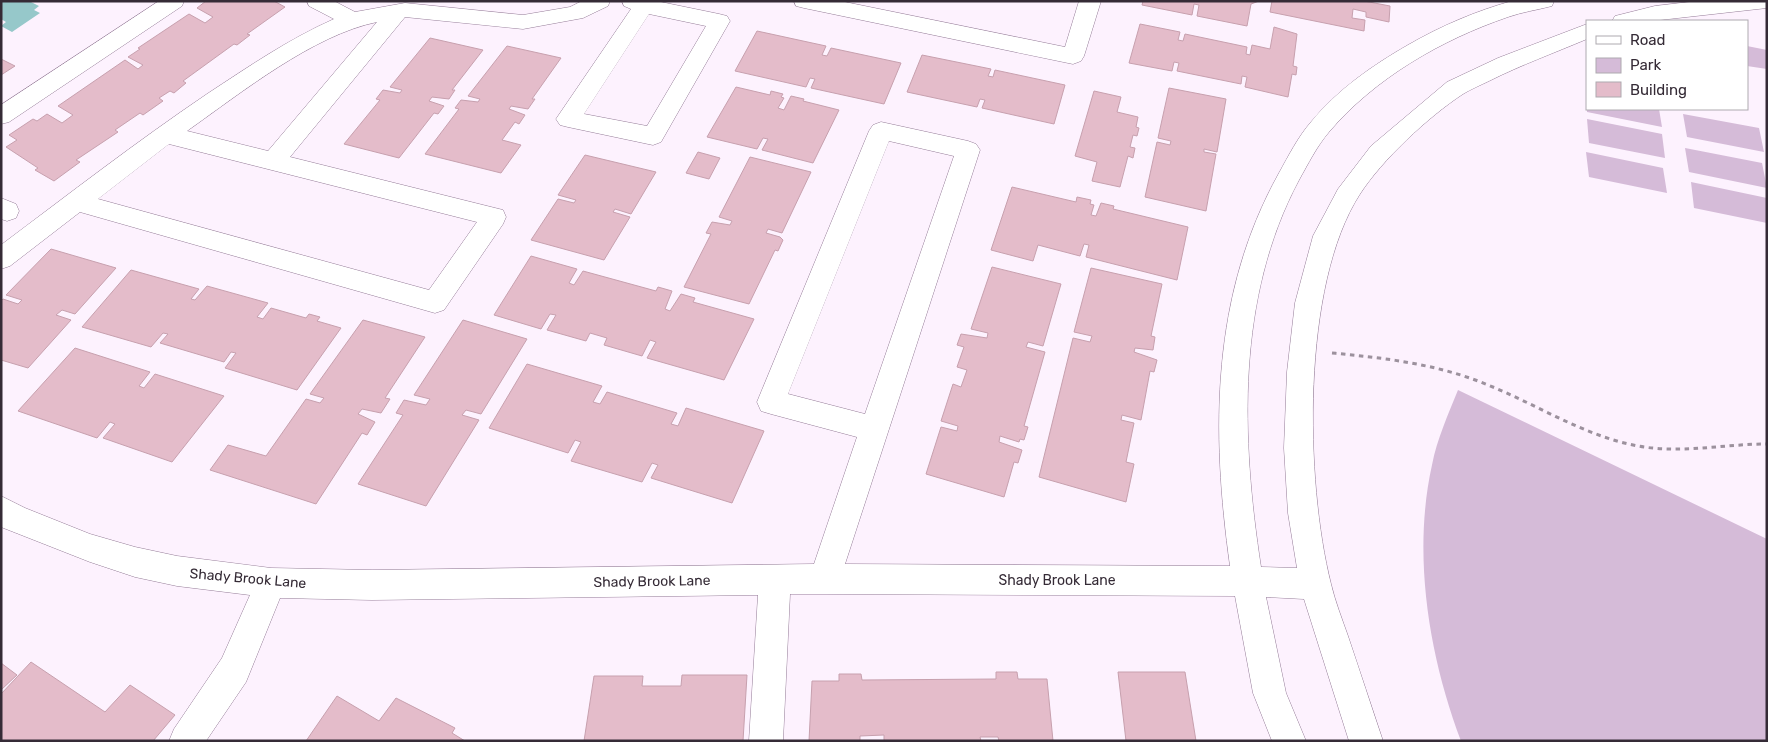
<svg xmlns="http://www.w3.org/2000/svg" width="1768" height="742" viewBox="0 0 1768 742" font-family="Rubik,sans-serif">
	<rect width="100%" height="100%" fill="#fdf2fe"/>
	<path fill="#d5bbd8" d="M1747,46L1767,50V69L1747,66Z
		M1587,109H1659L1662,127L1587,112Z
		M1683,114L1759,128L1764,152L1687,137Z
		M1587,119L1662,134L1665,158L1589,143Z
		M1685,148L1762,163L1767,188L1689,172Z
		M1586,152L1663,168L1667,193L1589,177Z
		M1691,182L1767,198V223L1694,208Z
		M1458,390L1767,539V741H1461C1429,656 1412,555 1432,465C1437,439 1448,415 1458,390Z"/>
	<path fill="#96c8ca" d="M1,1H29L39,6L34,10L40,13L12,32L1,26L6,22L1,19Z"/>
	<path fill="#e4bcca" stroke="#c7a0ae" d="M206,1H274L285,7L247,34L250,35L237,45L234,44L183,81L186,83L174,93L170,91L159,98L163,101L143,115L140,113L115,130L118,132L76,160L80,162L54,181L35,170L38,168L6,147L17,140L9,135L33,119L37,121L47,114L62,123L73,115L58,106L125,60L138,69L143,65L128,57L140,49L138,48L189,14L205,23L213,17L197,8Z
		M1143,1H1259L1251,4L1247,26L1197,16L1199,5L1194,4L1192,15L1142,5Z
		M1272,1H1364L1390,6L1389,22L1366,17V12L1353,9L1352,18L1365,20L1364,31L1270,12Z
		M1140,24L1180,32L1178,40L1183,41L1185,34L1247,47L1246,54L1250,55L1252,45L1270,49L1274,27L1297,34L1293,66L1297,67L1296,75L1292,74L1288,97L1245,87L1247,77L1242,76L1241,84L1177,71L1179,63L1174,62L1172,71L1129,63Z
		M757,31L826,46L822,55L827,56L831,48L901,63L884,104L811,88L815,79L810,78L806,87L735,71Z
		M430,38L483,50L452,90H455L449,99L432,97L429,101L444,106L438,114L434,113L399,158L344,144L380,100L376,99L383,90L400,93L402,90L390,87Z
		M507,46L561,58L532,99H535L528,109L511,106L509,109L525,115L519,124L515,122L502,140L521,145L501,173L425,154L459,109L455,108L461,100L478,102L480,99L468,96Z
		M922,55L991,69L988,76L993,77L995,70L1065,85L1054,124L982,108L985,100L980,99L977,107L907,92Z
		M1,59L15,66L1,75Z
		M736,87L770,95L771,91L783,94L781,97L784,98L778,108L784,110L791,96L804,99L803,101L839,110L813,163L762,150L768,139L763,138L757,149L707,137Z
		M1169,88L1226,99L1217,152L1204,149V152L1216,154L1206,211L1145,197L1157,142L1170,145L1171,141L1158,138Z
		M1094,91L1121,97L1117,112L1138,117L1136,127L1139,128L1137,136L1133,135L1130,147L1135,148L1133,158L1128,156L1120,187L1092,181L1097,162L1075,156Z
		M698,152L720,158L709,179L686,173Z
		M585,155L656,172L631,214L615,209L613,212L630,217L604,260L531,240L558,199L574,203L576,200L558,195Z
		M750,157L811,172L782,233L768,229L766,233L780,237L783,240L778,251L775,250L749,304L684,287L711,234L706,233L712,222L730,225L732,221L719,217Z
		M1012,187L1076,202L1077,197L1091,200L1090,204L1094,205L1091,215L1096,216L1101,203L1114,206L1113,209L1188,227L1177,280L1086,257L1089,245L1084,244L1080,256L1038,245L1033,261L991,250Z
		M51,249L116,268L75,314L62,310L56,315L71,320L28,368L1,360V301L3,299L18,304L22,300L6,295Z
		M531,256L577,269L569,283L574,285L583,271L656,291L658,287L672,291L665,309L670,311L681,294L695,298L693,302L754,319L724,380L647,358L656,342L650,340L642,356L604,345L607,338L590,333L586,341L547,330L556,315L550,314L541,329L494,315Z
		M992,267L1061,284L1043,346L1028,342L1026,347L1045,352L1024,426L1028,427L1024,440L1020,439L1019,442L1000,436L999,442L1022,450L1018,463L1014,462L1004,497L926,474L941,427L957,431L958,426L941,421L953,384L961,387L967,370L957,367L964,347L957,345L961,334L987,338L988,333L971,329Z
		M1091,268L1162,284L1151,336L1155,337L1153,350L1135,348L1134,352L1157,360L1154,372L1150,371L1141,420L1122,415L1121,420L1134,423L1126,462L1134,464L1126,502L1039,477L1073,338L1090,342L1092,336L1074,332Z
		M131,270L199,289L191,299L195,300L207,286L268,303L257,317L263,319L271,308L306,318L309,314L320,317L317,321L341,328L297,390L225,368L236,353L231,352L224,362L160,343L168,334L163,333L151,347L82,327Z
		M363,320L425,337L385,398L390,399L381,413L362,409L358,414L375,422L367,435L362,433L316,504L210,470L228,445L266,456L306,399L320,403L324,398L310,394Z
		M463,320L527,339L481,414L466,410L462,415L479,420L426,506L358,484L403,415L396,413L404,400L426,405L430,399L414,395Z
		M75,348L150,372L139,386L144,388L155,374L224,396L172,462L103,438L115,424L110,422L97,438L18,411Z
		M527,364L602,386L593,402L600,404L607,392L677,413L671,424L678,426L686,408L764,431L732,503L651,478L658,465L652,463L642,482L571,461L581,442L575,440L568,453L489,428Z
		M31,662L105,712L130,685L175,715L153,741H1V694Z
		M1,663L17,675L1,690Z
		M996,672H1017L1018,679H1047L1053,741H999L998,737H980L981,741H884V735L860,736V741H809L812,681H839V674H861L862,680L996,679Z
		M1118,672H1185L1196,741H1126Z
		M682,675H747L743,741H584L594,676H643L642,686H681Z
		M337,696L379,721L396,698L455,728L452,733L465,741H306Z"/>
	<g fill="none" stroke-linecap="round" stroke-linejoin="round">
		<g stroke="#957d98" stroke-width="1">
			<path id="minor" d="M159,1H184L182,6L9,122L1,124V105Z
				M307,1H334L355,12L405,3L523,15L570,7L582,1H610L608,6L583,18L523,29L405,17L290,157L503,210L506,217L503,224L444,310L435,313L80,212L10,266L1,269V245C69,194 136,142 207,94C248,67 289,39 334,19L309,6ZM377,22L268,151L187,131C241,93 313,35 377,22ZM169,144L477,222L429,290L98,199Z
				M622,1H656L719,14L727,16L730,21L661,142L653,145L568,127L560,125L556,119L631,9L624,6ZM649,14L706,26L647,126L584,114Z
				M794,1H840L1065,47L1079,1H1101L1084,56L1081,61L1073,64L804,8L796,6Z
				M1512,1H1554L1552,6C1537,10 1522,12 1508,17C1441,40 1375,78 1329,132C1317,146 1308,164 1299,180C1236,298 1241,437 1261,567L1297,568L1288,513L1284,448L1287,372L1295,303L1313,236L1338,189L1371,146L1447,82L1498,58L1587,24V39C1554,53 1521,65 1489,81C1481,85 1471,89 1463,94C1428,117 1382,160 1360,194C1301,285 1305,481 1331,584C1335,601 1342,619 1348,636C1360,671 1371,706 1383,741H1349L1304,599L1266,597L1286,693L1306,741H1272L1253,693L1235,596L826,594H790L783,741H749L758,595L372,600L280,598L246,682L206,741H169L174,729L222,658L250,595L177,586L135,577L90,562L1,527V496L25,508L90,534L135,547L177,556L271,568L372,570L814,564L857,437L771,414L761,411L757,402L869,131L873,125L881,122L968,141L976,144L980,150L845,564L1230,566C1211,431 1211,295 1279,173C1289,155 1298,137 1311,122C1337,90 1373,65 1408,45C1441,26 1476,11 1512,1ZM889,141L954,156L865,414L788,394Z
				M1698,1H1767V8L1651,21H1612L1615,16L1655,6Z
				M1,198L16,204L19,211L16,218L7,221L1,219Z"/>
		</g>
		<path stroke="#9c919d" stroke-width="3" stroke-dasharray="4.5 4.5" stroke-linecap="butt" d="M1332,353C1385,358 1438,364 1488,385C1538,405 1584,436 1638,446C1681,454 1724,444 1767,444"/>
		<use href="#minor" fill="#fff" fill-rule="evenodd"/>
	</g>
	<g text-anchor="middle" stroke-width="4.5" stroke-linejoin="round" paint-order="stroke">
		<g font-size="14" fill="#352b36" stroke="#fff">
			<text transform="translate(248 578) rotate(5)" y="5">Shady Brook Lane</text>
			<text x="1057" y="585">Shady Brook Lane</text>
			<text transform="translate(652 581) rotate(-1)" y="5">Shady Brook Lane</text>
		</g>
	</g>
	<rect width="1768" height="742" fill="none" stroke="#352b36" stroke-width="5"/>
	<rect x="1586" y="20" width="162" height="90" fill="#ffffff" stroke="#aeaaaf"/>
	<rect x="1596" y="36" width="25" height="8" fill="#ffffff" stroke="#aeaaaf"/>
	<text x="1630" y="45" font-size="15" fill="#352b36">Road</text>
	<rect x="1596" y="58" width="25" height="15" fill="#d5bbd8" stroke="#aeaaaf"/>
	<text x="1630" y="70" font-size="15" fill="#352b36">Park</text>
	<rect x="1596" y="82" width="25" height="15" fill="#e4bcca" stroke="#aeaaaf"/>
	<text x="1630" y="95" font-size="15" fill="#352b36">Building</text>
</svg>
